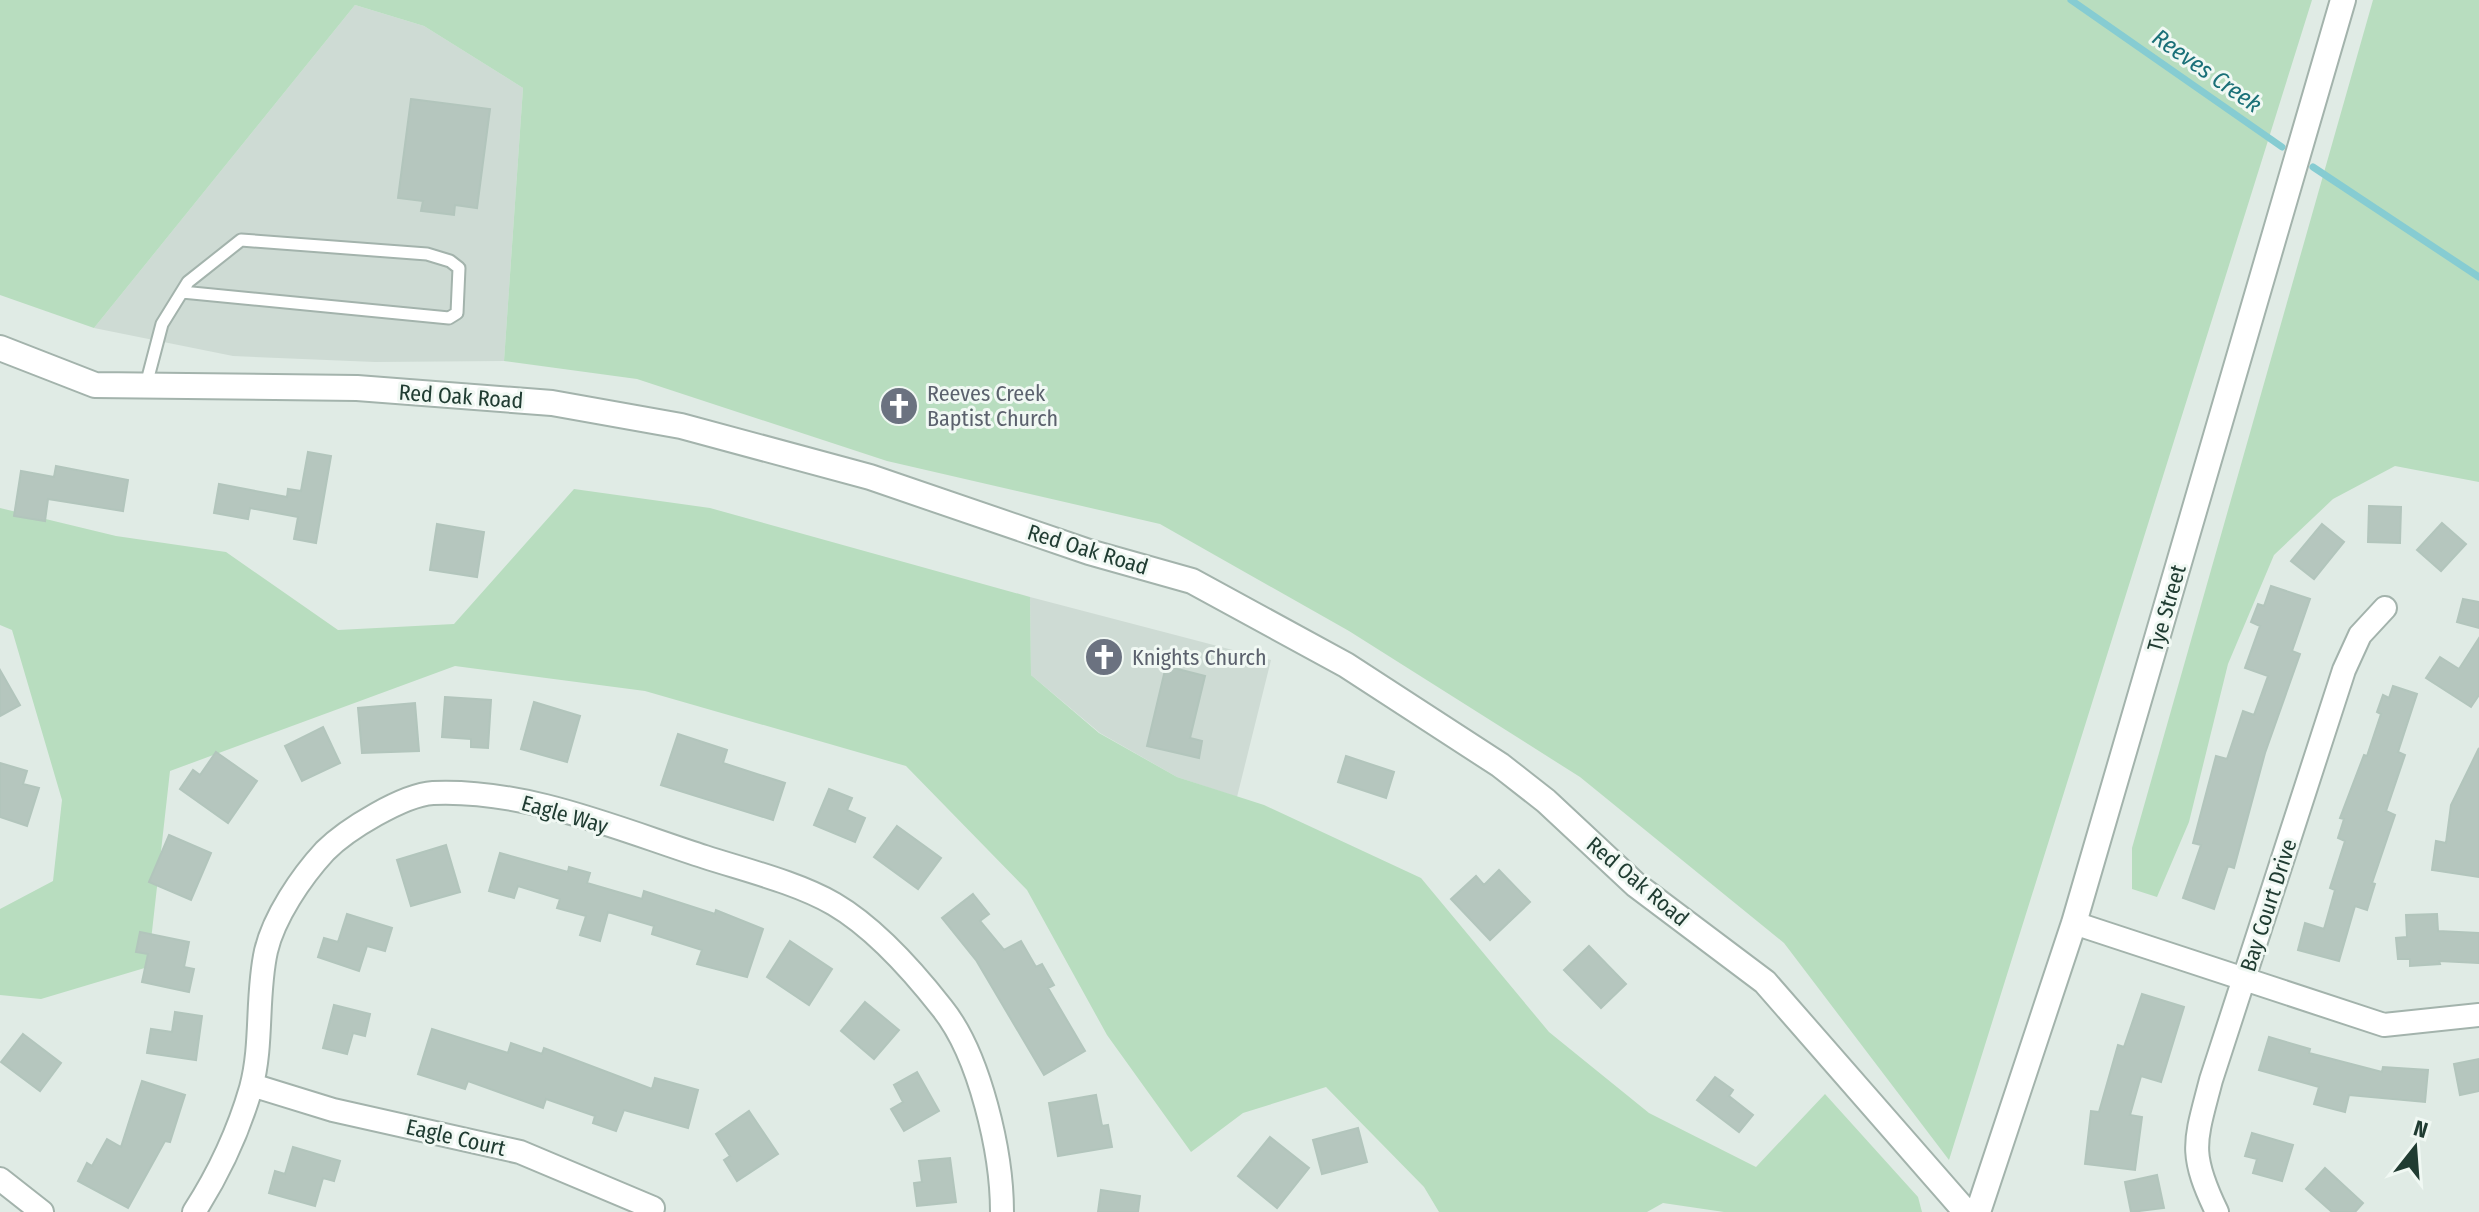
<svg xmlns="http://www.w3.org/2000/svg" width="2479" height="1212" viewBox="0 0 2479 1212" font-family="'Fira Sans Condensed',sans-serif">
	<rect width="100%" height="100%" fill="#e0ebe5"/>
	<path fill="#cedbd4" d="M355,5L424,26L523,88L504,361L375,362L233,356L94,328Z
		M1030,597L1271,660L1237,797L1177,777L1100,733L1031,675Z"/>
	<path fill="#b8ddbf" d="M0,0H2312L1949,1160L1784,943L1580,777L1349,631L1160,524L887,461L637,379L504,361L523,88L424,26L355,5L94,328L0,295Z
		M2373,0H2479V482L2395,466L2333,499L2274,555L2228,664L2189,822L2157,897L2132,889V848Z
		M574,489L710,508L1030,597L1031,675L1099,733L1177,777L1264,805L1421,878L1549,1032L1649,1113L1756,1167L1825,1094L1918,1197L1922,1212H1724L1663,1203L1647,1212H1439L1424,1187L1326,1087L1243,1113L1191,1152L1107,1035L1027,890L906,766L645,691L455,666L170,771L148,967L41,999L0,995V909L53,881L62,800L12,630L0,625V508L116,536L226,552L338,630L454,624Z"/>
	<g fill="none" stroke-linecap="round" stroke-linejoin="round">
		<path stroke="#86ccd2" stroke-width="7" d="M2071,0L2282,147
			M2313,167L2479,277"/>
	</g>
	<path fill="#b5c6be" stroke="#b2c5bc" stroke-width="2" d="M411,99L490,109L477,208L455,205L454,215L421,211L423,201L398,198Z
		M308,452L331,456L316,543L294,539L298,517L250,508L248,519L214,513L219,484L287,497L288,489L301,491Z
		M56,466L128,480L123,511L48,499L45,521L14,516L21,471L54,477Z
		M2369,506L2401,507L2400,543L2368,542Z
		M2442,523L2466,544L2441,571L2417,550Z
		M437,524L484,532L477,577L430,570Z
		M2322,524L2344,542L2314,579L2291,561Z
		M2271,586L2310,599L2292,651L2300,654L2265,753L2234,868L2228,866L2214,909L2183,898L2201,845L2193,843L2216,756L2227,759L2243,711L2254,715L2268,676L2245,668L2260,626L2251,622L2258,604L2264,606Z
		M2463,599L2479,602V628L2457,622Z
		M2479,638V695L2471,707L2426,678L2440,657L2459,669Z
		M1166,666L1205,676L1190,738L1202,741L1199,758L1147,746Z
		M0,670L20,705L0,716Z
		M2393,686L2417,694L2398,752L2405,755L2386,811L2395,815L2372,883L2375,884L2367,910L2355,906L2339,961L2298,950L2305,923L2324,929L2335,890L2330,888L2345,841L2338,838L2344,819L2340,818L2364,755L2367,756L2381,714L2377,712L2383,695L2389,698Z
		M445,697L491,700L488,748L471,747V739L442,737Z
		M534,702L580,716L567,762L521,749Z
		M415,703L419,751L362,753L358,708Z
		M323,727L340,763L302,781L285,746Z
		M678,734L727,750L723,763L785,783L773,820L661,785Z
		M2479,748V877L2432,870L2436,841L2446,843L2451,805Z
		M216,752L257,781L228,823L180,789L193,770L200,775Z
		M1346,756L1394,772L1386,798L1338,782Z
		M0,763L27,771L23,784L39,788L27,826L0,817Z
		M829,789L852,798L847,810L865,818L855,842L814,825Z
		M897,826L941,858L918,889L874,857Z
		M169,835L211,853L191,900L149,882Z
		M446,845L460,892L411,906L397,860Z
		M500,853L568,872L569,867L590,873L587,883L642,899L644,891L715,914L716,910L763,929L747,977L697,964L702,950L652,934L654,926L608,912L600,941L580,935L586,916L557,908L560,899L518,886L514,898L489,891Z
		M1499,870L1530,902L1490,940L1451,899L1476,876L1484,885Z
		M973,894L989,914L980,921L1004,950L1021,941L1036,967L1042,964L1054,985L1048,988L1085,1051L1044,1075L976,960L942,918Z
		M347,914L392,928L385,951L367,946L359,971L318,957L324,938L338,942Z
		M2437,914L2438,931L2479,933V963L2439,961L2440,964L2410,966V959H2398L2396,938L2407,937L2406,915Z
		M140,932L189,942L184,967L194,969L189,992L142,982L148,954L136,952Z
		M790,941L832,969L809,1005L767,977Z
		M1589,946L1626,984L1601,1008L1564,970Z
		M2142,994L2184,1007L2161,1082L2141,1076L2130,1115L2142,1117L2135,1170L2085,1164L2091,1111L2099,1112L2118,1045L2124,1047Z
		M865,1002L899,1030L874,1059L841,1031Z
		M334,1005L370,1014L365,1036L353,1033L347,1054L323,1048Z
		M175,1012L202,1016L196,1060L147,1053L151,1029L172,1032Z
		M432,1029L508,1053L511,1043L542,1054L544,1048L652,1089L655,1078L698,1090L688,1128L624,1110L616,1131L593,1123L595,1116L546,1099L543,1108L468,1081L465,1089L418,1074Z
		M23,1034L61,1063L40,1091L1,1062Z
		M2269,1037L2310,1049L2309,1053L2382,1072L2383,1067L2428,1070L2425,1102L2349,1095L2345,1112L2314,1104L2319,1087L2259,1070Z
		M2479,1059V1091L2460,1095L2454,1064Z
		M917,1072L939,1111L904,1131L891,1109L903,1102L894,1085Z
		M1715,1077L1733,1090L1729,1096L1753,1115L1739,1132L1697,1100Z
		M142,1081L185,1095L170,1142L165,1141L128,1208L78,1181L87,1163L92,1166L107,1139L121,1147Z
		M1096,1095L1102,1126L1108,1125L1112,1147L1058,1156L1049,1103Z
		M749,1111L778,1154L737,1181L724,1160L730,1156L716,1134Z
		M1358,1128L1367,1162L1322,1174L1313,1140Z
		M2252,1133L2293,1145L2282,1181L2253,1173L2257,1159L2245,1156Z
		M1270,1137L1309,1168L1277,1208L1238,1176Z
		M293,1147L340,1161L334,1181L323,1178L315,1206L269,1193L275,1171L285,1174Z
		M950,1158L956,1202L917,1206L914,1183L922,1182L919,1161Z
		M2325,1168L2363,1203L2355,1212H2332L2306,1189Z
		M2157,1175L2164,1208L2131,1212L2125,1182Z
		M1101,1190L1140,1196L1138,1212H1098Z"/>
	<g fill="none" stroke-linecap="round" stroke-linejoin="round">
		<g stroke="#a3b3ac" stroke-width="15">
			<path id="service" d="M146,385L162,324L188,282L241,240L427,254L450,261L459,268L457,313L449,318L182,292"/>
		</g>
		<g stroke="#a3b3ac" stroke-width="26">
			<path id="minor" d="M2074,923L2384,1025L2479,1015
				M252,1085L333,1110L520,1152L653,1208
				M0,1179L42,1212
				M194,1212C219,1173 238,1133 251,1088C263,1044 256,996 266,951C274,917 301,877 325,851C347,829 403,795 433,793C527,789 618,829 705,857C745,870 798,883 834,904C875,928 913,971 942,1008C980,1055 1002,1153 1002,1212
				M2217,1212C2188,1152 2195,1142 2211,1080L2344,670L2360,635L2385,608"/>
		</g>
		<g stroke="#a3b3ac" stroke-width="28">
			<path id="tertiary" d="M0,348L95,385L357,388L552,403L681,426L870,477L1089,552L1192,581L1346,665L1500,765L1546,801L1636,885L1765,982L1966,1212
				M1978,1212L2074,923L2343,0"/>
		</g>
		<use href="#service" stroke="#fff" stroke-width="11"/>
		<use href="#minor" stroke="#fff" stroke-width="22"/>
		<use href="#tertiary" stroke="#fff" stroke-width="24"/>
	</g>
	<defs>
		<g id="church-disc" transform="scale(2)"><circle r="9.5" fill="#6b7280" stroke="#f0f8f3"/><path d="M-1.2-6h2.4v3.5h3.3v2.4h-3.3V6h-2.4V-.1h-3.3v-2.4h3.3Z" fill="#fff"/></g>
	</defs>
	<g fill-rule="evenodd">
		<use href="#church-disc" x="899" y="406"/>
		<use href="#church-disc" x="1104" y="657"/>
	</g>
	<g text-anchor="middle" stroke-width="6" stroke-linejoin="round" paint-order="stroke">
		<g font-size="22" fill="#5b616d" stroke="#f0f8f3" text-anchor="start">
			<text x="927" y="401">Reeves Creek<tspan x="927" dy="25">Baptist Church</tspan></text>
			<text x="1132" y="665">Knights Church</text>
		</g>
		<g font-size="22" fill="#203c32" stroke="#f0f8f3">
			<text transform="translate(461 396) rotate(4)" y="8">Red Oak Road</text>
			<text transform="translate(1088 549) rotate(17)" y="8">Red Oak Road</text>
			<text transform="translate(2166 608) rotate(-74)" y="8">Tye Street</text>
			<text transform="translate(565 814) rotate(16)" y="8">Eagle Way</text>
			<text transform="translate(1638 881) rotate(40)" y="8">Red Oak Road</text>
			<text transform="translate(2268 905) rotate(-72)" y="8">Bay Court Drive</text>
			<text transform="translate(456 1137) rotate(13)" y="8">Eagle Court</text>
		</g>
		<g font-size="24" font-style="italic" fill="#1a7078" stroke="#f0f8f3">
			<text transform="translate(2207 71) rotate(35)" y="8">Reeves Creek</text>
		</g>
	</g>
	<g transform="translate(2415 1148) rotate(17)" stroke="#f0f8f3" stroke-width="6" paint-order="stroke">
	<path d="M0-6L14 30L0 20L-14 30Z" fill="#203c32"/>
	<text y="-12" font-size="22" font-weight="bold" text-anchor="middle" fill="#203c32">N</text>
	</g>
</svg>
